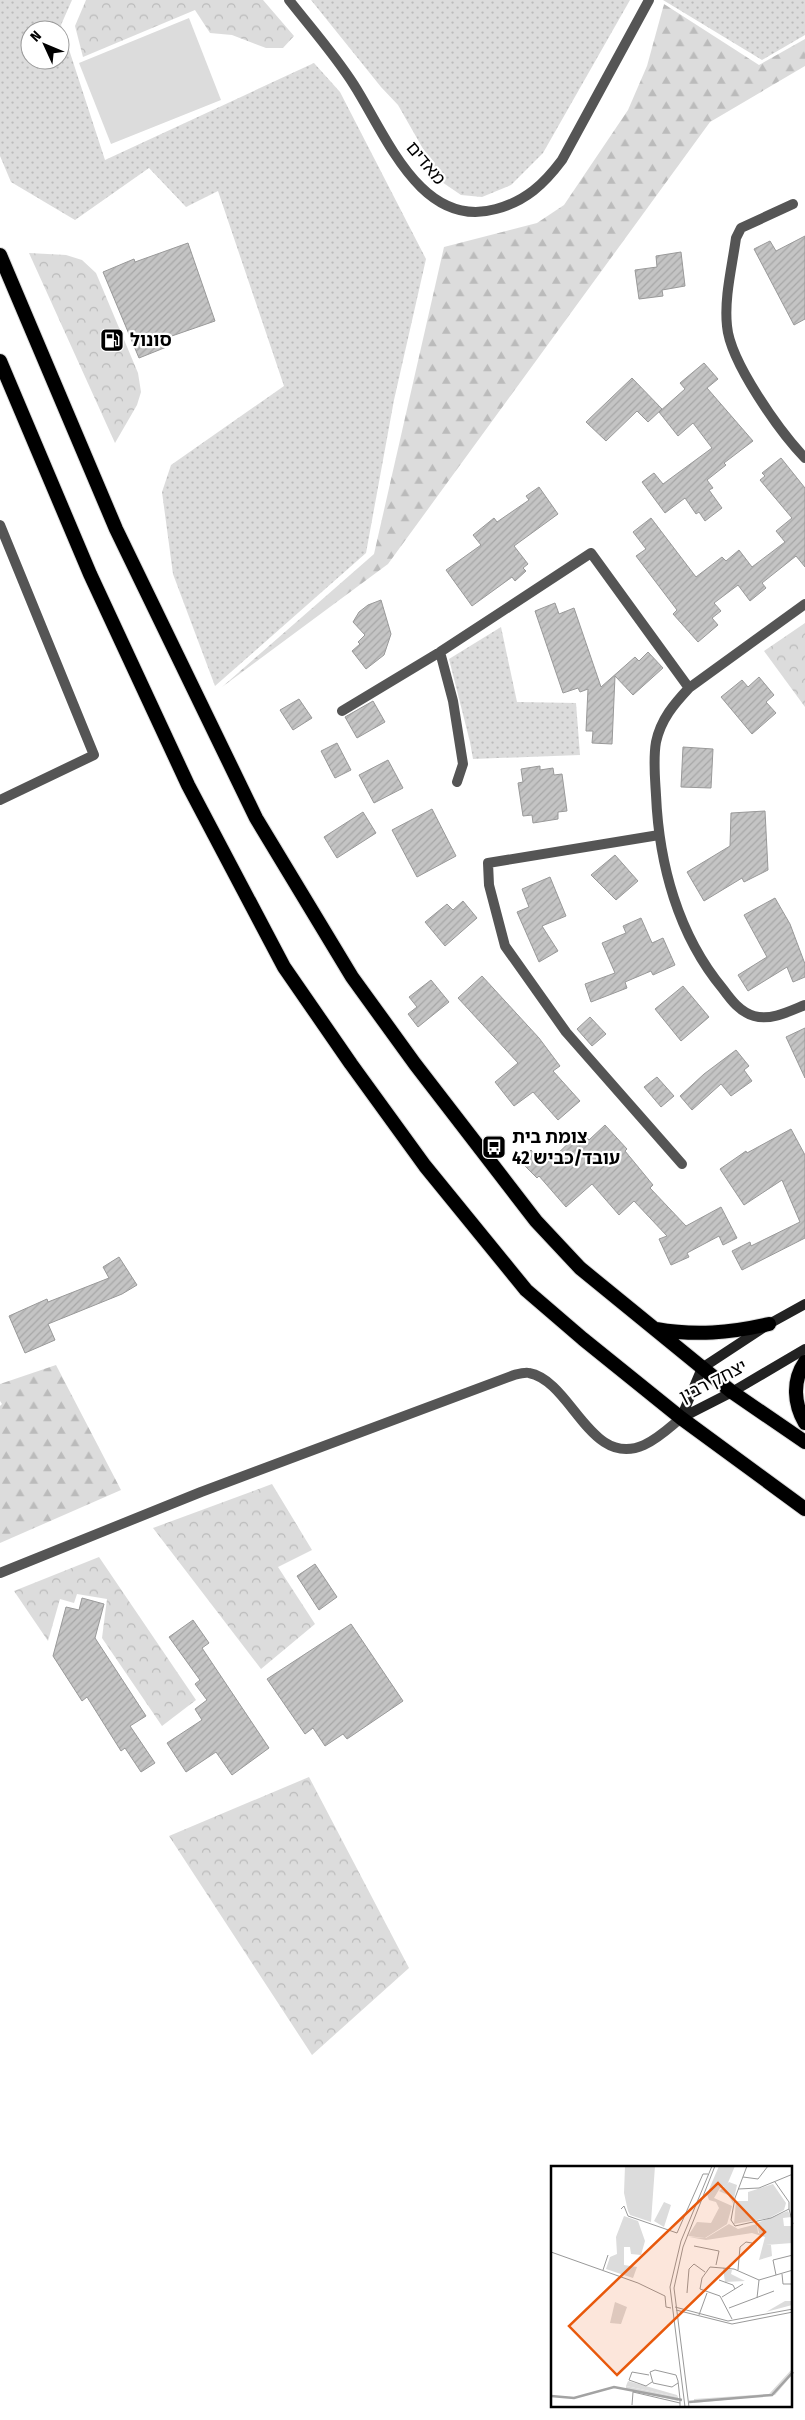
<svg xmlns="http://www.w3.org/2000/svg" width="805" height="2420" viewBox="0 0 805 2420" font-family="'Fira Sans Condensed','Noto Sans Hebrew',sans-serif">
	<defs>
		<pattern id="grass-dots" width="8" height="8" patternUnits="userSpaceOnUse" patternTransform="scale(1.25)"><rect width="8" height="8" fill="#dcdcdc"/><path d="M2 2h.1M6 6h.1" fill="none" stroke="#bbb" stroke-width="1.8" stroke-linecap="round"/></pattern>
		<pattern id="forest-firs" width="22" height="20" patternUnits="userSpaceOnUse" patternTransform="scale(1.25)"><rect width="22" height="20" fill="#dcdcdc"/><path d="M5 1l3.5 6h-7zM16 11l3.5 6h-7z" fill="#bbb"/></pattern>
		<pattern id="park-crowns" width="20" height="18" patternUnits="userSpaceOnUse" patternTransform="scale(1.25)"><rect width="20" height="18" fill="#dcdcdc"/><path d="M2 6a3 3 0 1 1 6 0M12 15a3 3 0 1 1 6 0" fill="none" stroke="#bbb"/></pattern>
		<pattern id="building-hatch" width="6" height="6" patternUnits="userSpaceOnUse" patternTransform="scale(1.25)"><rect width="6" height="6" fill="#c4c4c4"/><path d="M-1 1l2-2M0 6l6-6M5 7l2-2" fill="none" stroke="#a7a7a7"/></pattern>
	</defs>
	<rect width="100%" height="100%" fill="#fff"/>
	<path fill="url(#grass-dots)" fill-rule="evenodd" d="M0,0H72L61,25L105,160L314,63L340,92L426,259L394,400L366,553L215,686L173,574L162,492L171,465L284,386L218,191L186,207L149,168L75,220L11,182L0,156ZM30,30H60V60H30Z
		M311,0H630L543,153L511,185L482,197L461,195L442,182L398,105L381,87Z
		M663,0H805V35L762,60Z
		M501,627L517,702L576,703L580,755L473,759L470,742L449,659Z"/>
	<path fill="url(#forest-firs)" d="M664,4L759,65L805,39V66L710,122L388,564L222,687L374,554L444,247L537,223L564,205L628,110L647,66Z
		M56,1365L121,1490L0,1543V1406L2,1404L0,1401V1384Z"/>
	<path fill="url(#park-crowns)" d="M86,0H263L294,36L283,48H266L232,35L210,33L195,10L83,57L75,26Z
		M29,253L66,255L82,260L96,273L138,373L141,392L137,405L115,443Z
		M805,623V707L764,651Z
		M272,1484L312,1550L278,1567L315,1624L261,1669L153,1528Z
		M99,1557L196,1700L162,1726L102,1638L107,1599L77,1594L74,1603L60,1599L48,1641L14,1591Z
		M309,1777L409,1968L312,2055L169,1836Z"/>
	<path fill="#dcdcdc" d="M189,18L221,100L111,144L79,63Z"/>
	<path fill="url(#building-hatch)" stroke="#999" d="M805,236V319L794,325L754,249L770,241L776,251Z
		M188,243L215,321L166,338L169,346L139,358L103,272L134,259L135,262Z
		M681,252L685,286L662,290L663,296L639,299L635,270L657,267L656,256Z
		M704,363L718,379L707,388L753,441L724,463L726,465L707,480L713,488L709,490L722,508L705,521L699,512L696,514L685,498L665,513L642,482L654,473L663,484L712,448L693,423L678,436L659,412L685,389L680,383Z
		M632,378L662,409L648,422L637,411L606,441L586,422Z
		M781,458L805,488V567L796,556L762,583L766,588L750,601L738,585L714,603L721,611L712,618L718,625L698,642L673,614L677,610L636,556L646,549L633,532L651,518L696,577L722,557L726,561L739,550L752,567L785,542L776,531L792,518L760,480L765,476L762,473Z
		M539,487L558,514L514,546L528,564L523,568L526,571L515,581L512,577L472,606L446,570L481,545L473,535L494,518L497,522L529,500L526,496Z
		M381,600L391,634L384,655L366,669L352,651L360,644L358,642L365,635L353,622L359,612L368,605Z
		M555,603L559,614L574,608L601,687L635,657L639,661L648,652L663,668L633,695L615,676L612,744L592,743L593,731H586L588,689L580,692L578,688L563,693L535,611Z
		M759,677L774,695L766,702L776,713L752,734L721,697L742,680L748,687Z
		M299,699L312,718L293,730L280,710Z
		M373,701L385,722L357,738L345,717Z
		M337,743L351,770L335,778L321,751Z
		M683,747L713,749L711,788L681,787Z
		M388,760L403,788L374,803L359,775Z
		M540,766V770L553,768L554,775L562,774L567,811L558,812V819L533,823L532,815L523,816L518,783L523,782L521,769Z
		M432,809L456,856L417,877L392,830Z
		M765,811L768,870L744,882L742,878L704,901L687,872L730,846L731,813Z
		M363,812L376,833L337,858L324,837Z
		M615,855L638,881L616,900L591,875Z
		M550,877L566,916L542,926L558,951L539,962L517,912L529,907L522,889Z
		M775,898L790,924L805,964V977L793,982L787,967L748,991L738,975L767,957L744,915Z
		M463,901L477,918L445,946L425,922L447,904L453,910Z
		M641,918L652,943L663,938L675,965L653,975L651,971L625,982L627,988L591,1002L585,984L615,973L602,943L626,933L623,926Z
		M482,976L539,1038L560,1066L553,1071L580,1101L558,1120L533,1092L514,1106L495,1082L518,1063L458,998Z
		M431,980L449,1002L418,1027L408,1014L417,1007L409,997Z
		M683,986L709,1017L681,1041L655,1009Z
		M590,1017L606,1034L592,1046L577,1029Z
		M805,1028V1078L786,1037Z
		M736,1050L749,1066L744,1070L752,1081L731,1096L721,1084L692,1110L680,1096L704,1074Z
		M657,1077L674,1096L661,1107L644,1087Z
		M605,1125L627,1149L625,1151L653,1185L650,1188L686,1226L721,1207L737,1238L723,1245L719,1236L687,1253L689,1257L671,1265L659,1239L667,1236L634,1201L619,1215L592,1184L566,1207L539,1176L537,1178L520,1161L531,1150L536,1156L540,1152L549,1162L581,1131L589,1140Z
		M791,1129L805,1155V1238L742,1270L732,1251L750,1242L751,1246L800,1222L782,1180L744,1205L720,1169L746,1151L747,1153Z
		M119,1257L137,1285L122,1294L48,1324L55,1340L25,1353L9,1316L47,1299L48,1302L109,1278L103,1267Z
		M315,1564L337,1597L319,1610L297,1576Z
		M82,1598L104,1604L95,1638L146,1716L130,1726L155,1763L141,1772L125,1748L121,1751L87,1697L82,1701L53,1656L66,1607L79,1610Z
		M193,1620L209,1643L202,1648L269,1748L232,1775L216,1752L186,1772L167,1743L202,1720L195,1709L207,1700L195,1684L200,1680L169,1637Z
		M351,1624L403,1701L347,1739L343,1734L325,1746L313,1728L305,1734L267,1679Z"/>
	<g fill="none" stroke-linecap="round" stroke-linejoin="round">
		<g stroke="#dbdbdb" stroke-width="16">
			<path id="trunk" d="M0,255L116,529L256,818L352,977L415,1064L536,1221L580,1268L732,1392L805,1442
				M0,361L90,574L188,785L284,967L351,1064L425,1166L526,1290L583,1339L681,1418L805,1509
				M656,1329C695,1336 730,1333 769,1324
				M805,1362C792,1381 794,1404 805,1423"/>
		</g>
		<path stroke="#555" stroke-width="10" d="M289,0C311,28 335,55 354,85C386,135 421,230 496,209C526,201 544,184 562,160L649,0
			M793,204L741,228L736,238C732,267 724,298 727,326C730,362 780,432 805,458
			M0,525L94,755L0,800
			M805,604L689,688C674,704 661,719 656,742C653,759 655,778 656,795C659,864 678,935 723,989C731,1000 740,1012 754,1016C771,1021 790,1011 805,1005
			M440,652L453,701L463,764L457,782
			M342,711L440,652L591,553L689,688
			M659,835L488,863L489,885L505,946L566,1032L682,1164
			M0,1573L201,1492L514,1375C518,1374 525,1372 529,1373C572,1381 590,1469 644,1445C659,1438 670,1427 681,1418"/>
		<path stroke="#222" stroke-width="10" d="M681,1418L702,1368L769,1324L805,1304
			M681,1418L732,1392L805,1349"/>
		<use href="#trunk" stroke="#000" stroke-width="14"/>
	</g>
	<defs>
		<g id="fuel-square" transform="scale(1.25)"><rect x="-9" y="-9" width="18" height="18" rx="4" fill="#000" stroke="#fff"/><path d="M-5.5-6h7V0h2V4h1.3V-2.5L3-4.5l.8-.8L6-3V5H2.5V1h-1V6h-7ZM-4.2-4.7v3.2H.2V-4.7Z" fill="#fff"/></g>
		<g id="bus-square" transform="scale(1.25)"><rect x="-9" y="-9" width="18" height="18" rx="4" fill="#000" stroke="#fff"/><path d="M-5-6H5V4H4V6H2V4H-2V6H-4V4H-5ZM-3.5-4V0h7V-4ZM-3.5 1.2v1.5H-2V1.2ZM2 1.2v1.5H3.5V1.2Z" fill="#fff"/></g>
	</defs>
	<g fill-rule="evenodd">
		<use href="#fuel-square" x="112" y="340"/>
		<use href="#bus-square" x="494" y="1147"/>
	</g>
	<g text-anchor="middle" stroke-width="4.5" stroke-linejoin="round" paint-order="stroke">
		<g font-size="18" fill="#000" stroke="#fff">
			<text transform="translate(426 163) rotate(50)" y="6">מאדים</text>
			<text transform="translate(713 1381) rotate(-27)" y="6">יצחק רבין</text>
		</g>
		<g font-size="18" font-weight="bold" fill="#000" stroke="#fff" text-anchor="start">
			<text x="130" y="346">סונול</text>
			<text x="512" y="1143">צומת בית<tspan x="512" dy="21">עובד/כביש 42</tspan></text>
		</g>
	</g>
	<g transform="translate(551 2166)">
		<rect width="241" height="241" fill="#fff"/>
		<path d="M168,0H184L176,19L169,22L163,32L181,40L176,58L154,72L137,70L146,56L160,57L168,42L165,36L158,34L156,28ZM222,18L235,37L233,44L218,52L183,58L185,35H197V26ZM237,45L240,51L232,52L233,60H241V77L215,79V69L208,67L206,57ZM241,203V209L224,229L143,237V233L218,228ZM75,220L127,231V235L75,223Z" fill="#dcdcdc"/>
		<path d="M74,0H104L100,56L79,49L77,45L73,27ZM113,36L120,39L113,61L103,55ZM73,50L87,55L94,75L90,89L80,88L79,81H73V99L86,101L82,112L55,103L59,91L66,88L65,71ZM178,58L187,63L206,58L207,67L215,69V79H220L221,90L208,94L214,71L201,67L155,74L138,71L155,72ZM234,135H241V139L215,146Z" fill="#dcdcdc"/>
		<path d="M178,16L186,19L182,37L177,29L168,25ZM172,102L181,104L180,108L194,115L174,116ZM64,136L76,141L70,158L59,157ZM77,215L126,229L127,231L75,220Z" fill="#dcdcdc"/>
		<path fill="none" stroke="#a3a3a3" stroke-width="2.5" d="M0,230L23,232L63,221L131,234M138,236L221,229L242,206"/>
		<path fill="none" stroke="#999" stroke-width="1" d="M196,0L184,32L180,54L184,60L220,52L238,43V36L224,16M192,11L207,13L217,0M187,23L208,22L242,8M70,43L73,40L77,50L126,67L152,8H157M238,43L242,58M143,80L168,85L165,99M0,86L87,117L114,130L115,141L120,142M52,104L57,89M187,104L189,81L195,76L201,77M231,108L232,118H242M225,109L222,94L242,89M168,114L182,119L184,123M136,127L138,103L143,98L154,106M171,131L192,118M206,132L208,114M124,141L177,155L242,143M178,142L223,125M125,144L181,158L242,146M148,149L156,127M181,153L169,130L149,123L151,112L159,101L183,103L208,114L242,104M98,209L81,206L78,214L95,220L101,216M127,217L121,221L102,217L99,206L104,204L125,209L127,215L129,233V241M81,239L82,226L129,237M134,241L119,121L130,75L161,0M138,241L123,122L132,81L164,0"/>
		<path fill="#e8590c" fill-opacity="0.15" stroke="#e8590c" stroke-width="2.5" d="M167,17L214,66L66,209L18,160Z"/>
		<rect width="241" height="241" fill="none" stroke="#000" stroke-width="2.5"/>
	</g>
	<g transform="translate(45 45) rotate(314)"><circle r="24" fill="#ffffff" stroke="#999999"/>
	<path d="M0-4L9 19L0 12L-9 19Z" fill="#000000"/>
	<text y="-8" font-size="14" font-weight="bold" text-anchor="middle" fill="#000000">N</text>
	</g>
</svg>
